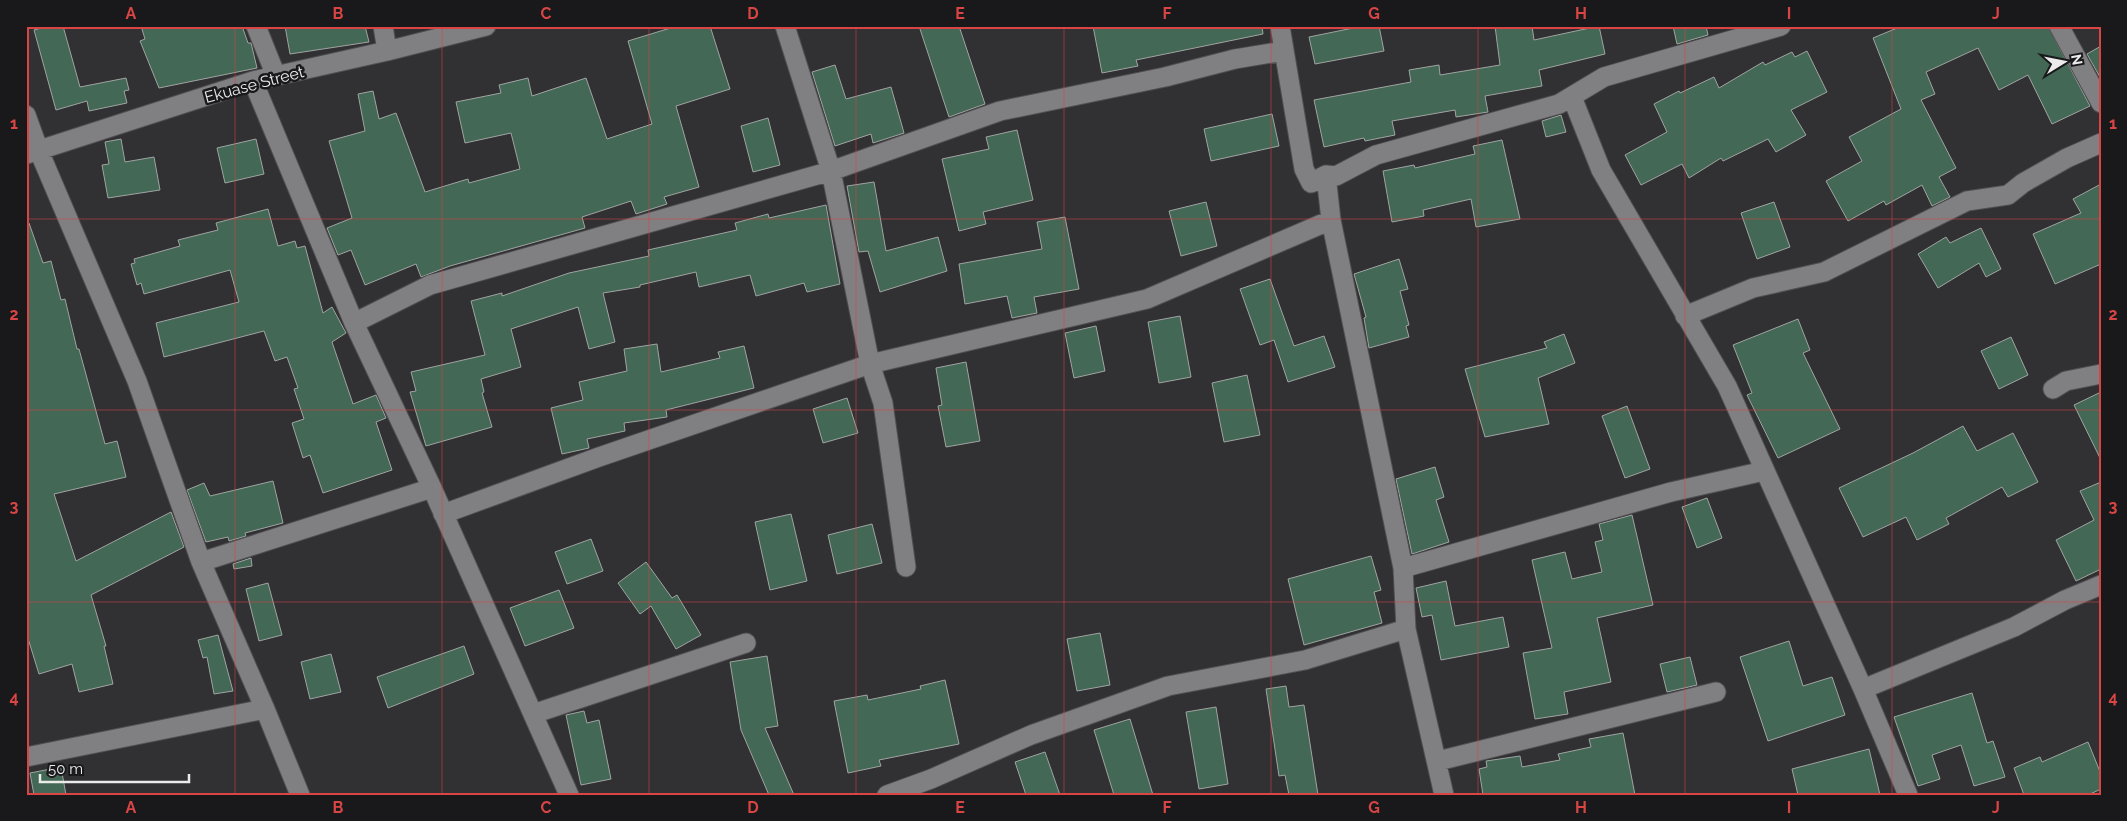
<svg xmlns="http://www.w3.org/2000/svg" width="2127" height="821" viewBox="0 0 2127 821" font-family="Raleway,sans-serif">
	<rect width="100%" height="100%" fill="#313033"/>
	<path fill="#436855" stroke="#a0a4a2" d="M49,26H63L80,87L126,78L129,90L124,91L127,103L89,111L87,101L56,110L34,30Z
		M141,26H242L248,43H251L252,47L257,68L159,88L140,41L145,39Z
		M285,26H365L369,42L290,54Z
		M677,26H710L730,89L676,106L699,187L664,197L667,204L636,214L631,201L582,217L585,228L450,266L421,277L416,264L365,285L351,250L338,255L327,228L352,218L329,141L365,131L358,94L373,91L379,119L396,113L425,192L468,179L469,183L520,169L511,133L465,143L456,102L501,93L499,85L528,78L532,96L586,78L607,139L652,124L628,41Z
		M919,26H959L985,104L949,117Z
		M1093,26H1262L1263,34L1136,60L1138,66L1102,73Z
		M1363,26H1379L1384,51L1315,64L1309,37Z
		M1495,26H1532L1534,40L1599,26L1605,54L1539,70L1542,86L1485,96L1488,112L1456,117L1455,110L1392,121L1395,135L1365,141L1364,138L1324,147L1314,100L1411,82L1409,70L1439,65L1440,75L1500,65Z
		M1673,26H1706L1708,35L1677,44Z
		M1902,26H2048L2090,106L2052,124L2028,75L1999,90L1978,48L1926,72L1935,94L1921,100L1956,168L1939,177L1950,197L1932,206L1922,185L1886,205L1884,201L1848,221L1826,181L1862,161L1849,137L1901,109L1873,38Z
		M2101,46V79L2087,54Z
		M1807,51L1827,92L1791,110L1806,135L1776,152L1768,139L1723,161L1721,158L1689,178L1682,164L1641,185L1625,155L1667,132L1654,104L1679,91L1680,93L1714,77L1719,88L1763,62L1765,65L1792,52L1795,57Z
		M835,65L846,99L891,87L904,133L873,143L871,134L835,146L812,72Z
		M1272,114L1279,146L1211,161L1204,129Z
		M1561,115L1566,132L1546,137L1542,121Z
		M768,118L780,165L753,172L741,126Z
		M1017,130L1033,200L983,212L986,224L959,231L942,159L989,149L986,137Z
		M121,139L125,162L154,157L160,190L108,198L102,165L109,164L105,142Z
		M256,139L264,174L225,183L217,148Z
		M1502,140L1520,219L1476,227L1471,199L1423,210L1424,216L1392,222L1383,171L1414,165L1415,168L1475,154L1473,146Z
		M874,182L886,251L938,237L947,271L880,292L868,251L859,252L847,186Z
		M2101,184V264L2055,284L2033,234L2081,213L2073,199Z
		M1206,202L1217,246L1181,256L1169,211Z
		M1774,202L1790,247L1757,259L1741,213Z
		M826,205L840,284L807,292L804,283L756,296L750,275L699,287L696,272L640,285V287L603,293L615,342L589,349L578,307L511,329L521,367L481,379L484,392L482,393L492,427L426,446L410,392L416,391L411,372L485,355L471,301L502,293V296L569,273L649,256L648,250L737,230L735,223L768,214L769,218Z
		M268,209L278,246L295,241L297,248L305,246L323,313L332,307L346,333L332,342L353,404L376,395L386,418L376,422L392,470L323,493L310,455L303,458L292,423L304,419L294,389L298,388L287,357L275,361L264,331L164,357L156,323L239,302L230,270L144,294L141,283L137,285L131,264L135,263L134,259L180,246L178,240L218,230L216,223Z
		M1065,217L1079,289L1034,297L1037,313L1012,318L1007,296L965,304L959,264L1042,249L1037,222Z
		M26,223H29L43,263L51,261L61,300L65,299L77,349H79L105,444L117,441L126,477L54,494L76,561L171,512L184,547L91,595L106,646H104L113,684L79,692L72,664L39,674L26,632Z
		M1981,228L2001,269L1986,277L1979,263L1938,288L1918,254L1946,237L1950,243Z
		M1399,259L1408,289L1400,291L1409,325L1406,326L1409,337L1369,348L1364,318L1366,317L1354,274Z
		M1270,279L1294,346L1324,336L1335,367L1288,382L1274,340L1260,345L1240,289Z
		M1180,316L1191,377L1159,383L1148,322Z
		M1798,319L1810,350L1803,353L1840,429L1778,458L1747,395L1752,393L1733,345Z
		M1096,326L1105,371L1074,378L1065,333Z
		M1564,334L1575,363L1538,378L1549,424L1485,437L1465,369L1547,348L1544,342Z
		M2011,337L2028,375L1999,389L1981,351Z
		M657,344L661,372L720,358L718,352L744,346L754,388L666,410L667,417L624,423L625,431L587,439L589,448L562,454L551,408L583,400L579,382L627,371L624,349Z
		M966,362L980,441L946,447L938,406L942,405L936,368Z
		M1247,375L1260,435L1224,442L1212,383Z
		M2101,392V460L2074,405Z
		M847,398L858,433L823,443L813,409Z
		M1627,406L1650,469L1625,478L1602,416Z
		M1963,426L1977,451L2013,433L2038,482L2008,497L2002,487L1946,518L1949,524L1917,540L1906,517L1863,537L1839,488L1913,453Z
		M1435,467L1444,497L1436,500L1449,542L1412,554L1396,479Z
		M273,481L283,523L245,533L246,536L229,541L228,537L206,542L187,490L204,483L210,496Z
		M2101,482V569L2076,581L2056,540L2094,520L2080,491Z
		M1707,498L1722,538L1697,548L1682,507Z
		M791,514L807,581L770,590L755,522Z
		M1632,515L1653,605L1597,618L1611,682L1564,692L1568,714L1535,719L1523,653L1552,648L1532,560L1565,552L1572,579L1602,572L1595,542L1603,540L1599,524Z
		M872,524L882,563L837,574L828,535Z
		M591,539L603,571L567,584L555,552Z
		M1371,556L1381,590L1374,592L1382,623L1304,645L1288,579Z
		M251,558L252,566L234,569L233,564Z
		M646,562L672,598L677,595L701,635L676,649L651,606L640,614L618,583Z
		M1446,581L1455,626L1503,617L1509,647L1441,660L1432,615L1422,617L1416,588Z
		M268,583L282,635L259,641L246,589Z
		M559,590L574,628L525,646L510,608Z
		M1100,633L1110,685L1077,691L1067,639Z
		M218,635L233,691L214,694L207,657L203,658L198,640Z
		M1789,641L1803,686L1832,677L1845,715L1768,741L1740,657Z
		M464,646L474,674L388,708L377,677Z
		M331,654L341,692L310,699L301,662Z
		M767,656L778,726L765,728L794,795H769L741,730L730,662Z
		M1690,657L1697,685L1667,692L1660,664Z
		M945,680L959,744L879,760L881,766L848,773L834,701L867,695L868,700L921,689L920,686Z
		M1286,686L1289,707L1304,705L1318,795H1289L1285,775L1279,776L1266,689Z
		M1972,693L1987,743L1993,741L2005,777L1974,786L1961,745L1932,755L1940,779L1918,786L1894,717Z
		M1216,707L1228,784L1199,789L1186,712Z
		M584,711L587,723L599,720L611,779L581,785L566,715Z
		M1130,719L1153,795H1114L1094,730Z
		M1623,733L1635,795H1483L1479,769L1487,767L1486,761L1520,756L1522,767L1560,760L1558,754L1591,747L1589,739Z
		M2088,742L2101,774V789L2088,795H2024L2014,768L2040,757L2042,762Z
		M1869,749L1880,795H1798L1792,769Z
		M1045,752L1060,795H1026L1015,762Z
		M61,767L66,795H34L30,773Z"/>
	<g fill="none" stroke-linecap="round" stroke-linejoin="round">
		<g stroke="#504f51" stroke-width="21">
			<path id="street" d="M256,26L276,76
				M383,26L387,51
				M785,26L831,171L870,364L883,403L906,567
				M1280,26L1304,169L1311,183L1326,175L1336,176L1376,155L1559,104L1604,77L1781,26
				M2059,26L2101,103
				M253,81L354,323L432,488L569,795
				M1572,97L1601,170L1727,386L1863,689L1908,795
				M26,115L39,151L137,381L201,562L265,709L300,795
				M27,154L253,81L387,51L486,26
				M1326,175L1331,220L1403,568L1406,629L1444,795
				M1685,316L1753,288L1824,272L1967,201L2008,195L2023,183L2067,158L2101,143
				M354,323L430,285L831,171L1000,111L1165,77L1235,59L1284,51
				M2053,389L2066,381L2101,374
				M443,514L599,457L870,364L1147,299L1331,220
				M201,562L432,488
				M1403,568L1671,492L1764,471
				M1863,689L2014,627L2065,600L2101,585
				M533,714L746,643
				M26,757L265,709
				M1438,761L1716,692
				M887,795L931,779L1031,735L1168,686L1305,660L1406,629"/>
		</g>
		<use href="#street" stroke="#807f82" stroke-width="19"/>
	</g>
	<path fill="none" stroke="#d94545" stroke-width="1" stroke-opacity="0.55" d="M235,26V795M442,26V795M649,26V795M856,26V795M1064,26V795M1271,26V795M1478,26V795M1685,26V795M1892,26V795M26,219H2101M26,410H2101M26,602H2101"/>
	<g text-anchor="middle" stroke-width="5" stroke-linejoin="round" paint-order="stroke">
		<g font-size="16" fill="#ebebec" stroke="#19181a">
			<text transform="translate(254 84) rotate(-15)" y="6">Ekuase Street</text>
		</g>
	</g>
	<rect width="2127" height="821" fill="none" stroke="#19181a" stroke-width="55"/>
	<g transform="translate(2064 62) rotate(80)" stroke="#19181a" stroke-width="4" paint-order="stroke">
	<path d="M0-4L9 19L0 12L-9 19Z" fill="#ebebec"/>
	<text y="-8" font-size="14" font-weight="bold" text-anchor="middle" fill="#ebebec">N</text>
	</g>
	<path d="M40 774v8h149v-8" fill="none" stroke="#ebebec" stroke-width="2.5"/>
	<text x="48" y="774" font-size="15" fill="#ebebec" stroke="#19181a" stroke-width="4" paint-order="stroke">50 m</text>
	<rect x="28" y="28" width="2072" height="766" fill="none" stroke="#d94545" stroke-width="2"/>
	<g font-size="16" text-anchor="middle" font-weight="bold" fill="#d94545">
		<text x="131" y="19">A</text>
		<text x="338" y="19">B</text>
		<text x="546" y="19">C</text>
		<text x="753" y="19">D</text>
		<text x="960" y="19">E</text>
		<text x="1167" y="19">F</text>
		<text x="1374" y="19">G</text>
		<text x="1581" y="19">H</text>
		<text x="1789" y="19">I</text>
		<text x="1996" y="19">J</text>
		<text x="14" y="129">1</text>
		<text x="2113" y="129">1</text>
		<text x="14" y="320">2</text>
		<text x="2113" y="320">2</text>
		<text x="14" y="512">3</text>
		<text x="2113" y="512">3</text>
		<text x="14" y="703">4</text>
		<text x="2113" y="703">4</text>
		<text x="131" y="813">A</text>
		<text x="338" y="813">B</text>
		<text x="546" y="813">C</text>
		<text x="753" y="813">D</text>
		<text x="960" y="813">E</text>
		<text x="1167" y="813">F</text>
		<text x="1374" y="813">G</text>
		<text x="1581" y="813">H</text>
		<text x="1789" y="813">I</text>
		<text x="1996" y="813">J</text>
	</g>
</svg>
